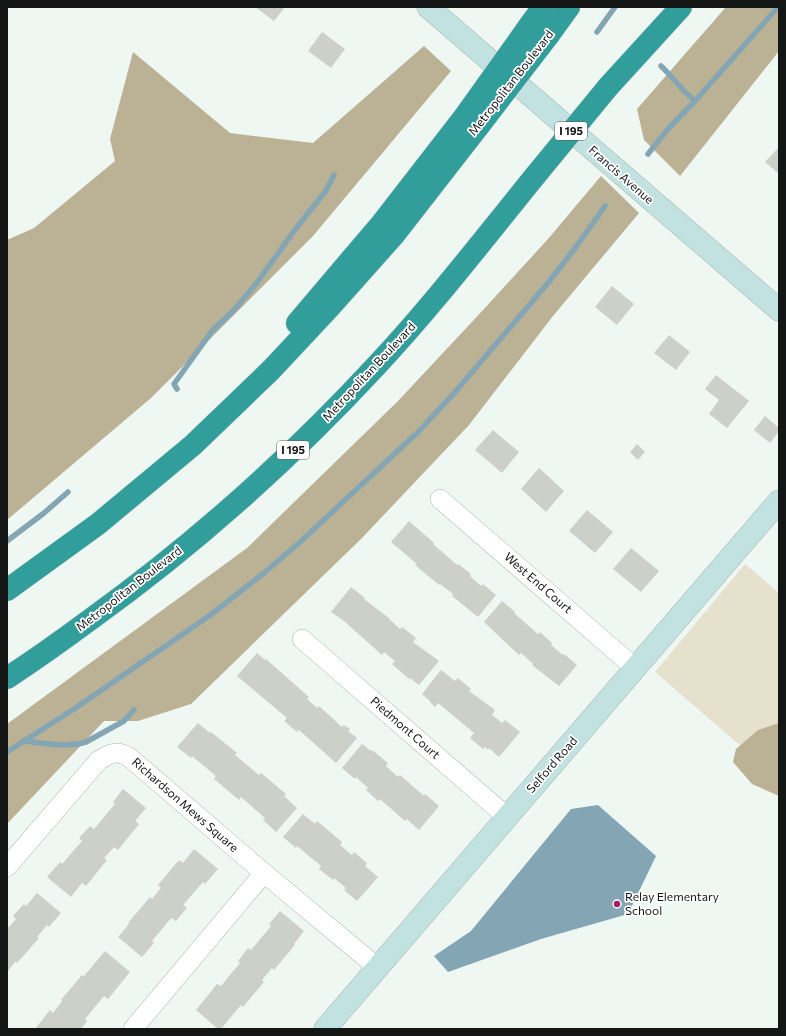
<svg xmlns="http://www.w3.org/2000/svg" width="786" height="1036" viewBox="0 0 786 1036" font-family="Commissioner,sans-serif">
	<rect width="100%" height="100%" fill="#eef7f2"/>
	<path fill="#e6e1cd" d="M745,564L779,593V779L655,672Z"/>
	<path fill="#bbb295" d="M726,7H779V51L680,176L644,140L637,109Z
		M424,46L451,71L313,236L151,398L7,520V240L34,228L115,161L110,139L133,52L230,133L313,143Z
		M601,176L639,213L553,316L469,425L361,539L191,704L138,721H104L7,824V724L247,548L398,401L484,309L548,239Z
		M779,723V796L752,784L733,762L736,749L758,730Z"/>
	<path fill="#84a5b3" d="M598,805L656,856L628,914L541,939L448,972L434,956L471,931L571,809Z"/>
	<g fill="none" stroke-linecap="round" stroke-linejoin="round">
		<path stroke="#84a5b3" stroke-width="5.5" d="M597,32L615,7
			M661,66C673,77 682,91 695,101
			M648,154L668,129L695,101L778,7
			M177,389L174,384L212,331L234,310L256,284L297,227L325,192L334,175
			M7,541L44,513L68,492
			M23,741C44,743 66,748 86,742L124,721L134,710
			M7,752L74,709L167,645L209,616L264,573L299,543L419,431L456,391L548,283L576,247L605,206"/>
	</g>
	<path fill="#ccd0c8" d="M255,7H285L274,21Z
		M322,32L345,49L331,68L308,51Z
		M779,147V174L765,162Z
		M612,286L634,304L617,325L595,307Z
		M669,335L690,352L676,370L654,353Z
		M716,375L749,401L727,428L709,414L719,400L705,389Z
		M765,416L779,428V431L770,443L754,430Z
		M493,430L519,452L502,473L475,450Z
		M637,444L645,452L638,460L630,452Z
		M539,468L564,491L546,512L521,489Z
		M587,510L613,532L595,553L569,531Z
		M409,521L434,543L433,544L457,565L458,564L471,574L470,576L481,586L483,584L496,595L478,617L452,596L453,594L440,584L439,585L415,565L417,564L391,542Z
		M631,548L659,571L641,592L613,569Z
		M351,587L365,598L364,599L390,619H389L400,629L402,627L416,638L413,642L439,661L419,685L410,678L409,679L392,664L395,661L384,652L382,655L344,621L331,612Z
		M502,601L515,612L514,613L538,634L540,632L552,643L551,645L563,655L564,654L577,665L559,686L532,665L533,664L521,653L519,655L484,622Z
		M257,653L265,660L266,659L309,697L307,699L317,708L319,706L342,727L344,725L350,729L348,731L357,738L336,763L299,730L297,732L284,721L287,718L237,676Z
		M441,670L455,681L458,678L471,689L469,691L495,710L492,715L502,723L505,720L520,732L499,757L489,748L488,750L485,747L483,749L470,738L474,733L438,703L435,707L430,702V701L422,694Z
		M198,723L210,733L211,732L237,753L235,755L259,775L261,773L286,794L284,796L297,808L276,832L263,820L265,818L241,797L239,800L214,779L216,776L192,756L191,758L177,747Z
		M362,744L371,751L372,750L388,763L386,766L398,777L400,775L424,796L425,794L439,806L419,830L407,819L405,821L380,799L378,801L366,790L368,788L356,777L355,779L342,768Z
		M123,789L146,808L135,821L139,824L118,850L114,847L104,858L107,860L86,886L82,883L71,897L47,877L60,862L62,864L82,841L79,838L90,826L94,829L115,804L113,802Z
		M303,814L315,824L317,821L342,842L340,845L352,855L354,852L367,863L365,866L378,877L357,901L344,890L346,888L334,878L333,880L319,869L321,866L297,846L296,848L283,837Z
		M194,849L218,869L205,884L203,882L183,905L187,908L176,921L171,918L152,941L154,943L142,957L118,937L129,924L128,923L150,897L152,899L161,888L158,885L179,860L183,863Z
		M37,893L61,913L49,927L47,925L37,937L39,938L17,963L16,961L7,972V929L16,919L13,916L24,904L26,906Z
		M280,911L304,931L294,944L295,945L274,970L272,968L262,980L264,982L243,1007L241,1005L221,1029H218L196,1010L217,984L221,986L240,963L238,961L248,948L251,950L271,926L269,924Z
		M105,951L130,972L108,999L104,996L85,1019L87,1021L81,1029H35L50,1010L53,1013L62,1001L61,1000L82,975L84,976Z"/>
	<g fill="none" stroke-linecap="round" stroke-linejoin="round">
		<g stroke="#acb4af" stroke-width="20">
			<path id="street" d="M440,499L635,668
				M302,639L507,817
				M7,867L99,760C112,753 116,750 129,757L264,873L378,968
				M133,1029L264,873"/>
		</g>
		<g stroke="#acb4af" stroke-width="23">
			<path id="secondary" d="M428,7L779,310
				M325,1029L779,501"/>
		</g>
		<g stroke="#d0d0d0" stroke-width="23">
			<path id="highway" d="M532,22L543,7
				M548,36L569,7
				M608,87L681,7
				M297,323L382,223L465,116
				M7,590L98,524L193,445L271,370L329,308L394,235L478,127
				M7,678C36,659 64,639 91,619C195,544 290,459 377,365C433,305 483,240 535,176"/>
		</g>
		<use href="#street" stroke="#fff" stroke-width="19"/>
		<use href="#secondary" stroke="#c1e2e1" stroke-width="22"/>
		<use href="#highway" stroke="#319e9c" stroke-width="22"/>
		<g stroke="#d0d0d0" stroke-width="23" stroke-linecap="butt">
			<path id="highway-bridge" d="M465,116L532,22
				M478,127L548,36
				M535,176L608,87"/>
		</g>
		<use href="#highway-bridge" stroke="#319e9c" stroke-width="22"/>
	</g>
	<circle fill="#a71f67" stroke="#fff" stroke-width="1.5" cx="617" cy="904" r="4"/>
	<g text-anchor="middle" stroke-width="3.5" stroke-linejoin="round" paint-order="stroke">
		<g fill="#fff" stroke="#5a5c5a" stroke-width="1">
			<rect x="555" y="122" width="32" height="18" rx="3"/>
			<rect x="277" y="441" width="32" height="18" rx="3"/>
		</g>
		<g font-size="11" font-weight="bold" fill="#131614">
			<text x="571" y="135">I 195</text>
			<text x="293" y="454">I 195</text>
		</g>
		<g font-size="12" fill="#131614" stroke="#fff">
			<text transform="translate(511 83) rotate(-52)" y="4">Metropolitan Boulevard</text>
			<text transform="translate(621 175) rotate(41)" y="4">Francis Avenue</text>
			<text transform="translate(369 372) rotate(-47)" y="4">Metropolitan Boulevard</text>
			<text transform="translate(538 583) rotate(41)" y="4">West End Court</text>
			<text transform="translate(129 589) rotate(-38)" y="4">Metropolitan Boulevard</text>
			<text transform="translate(405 728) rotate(41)" y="4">Piedmont Court</text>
			<text transform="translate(552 765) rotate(-49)" y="4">Selford Road</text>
			<text transform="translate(185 805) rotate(41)" y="4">Richardson Mews Square</text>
		</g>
		<g font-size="12" fill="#131614" stroke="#fff" text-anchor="start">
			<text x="625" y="901">Relay Elementary<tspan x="625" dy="14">School</tspan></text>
		</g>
	</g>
	<rect width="786" height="1036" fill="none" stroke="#131614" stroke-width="16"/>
</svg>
